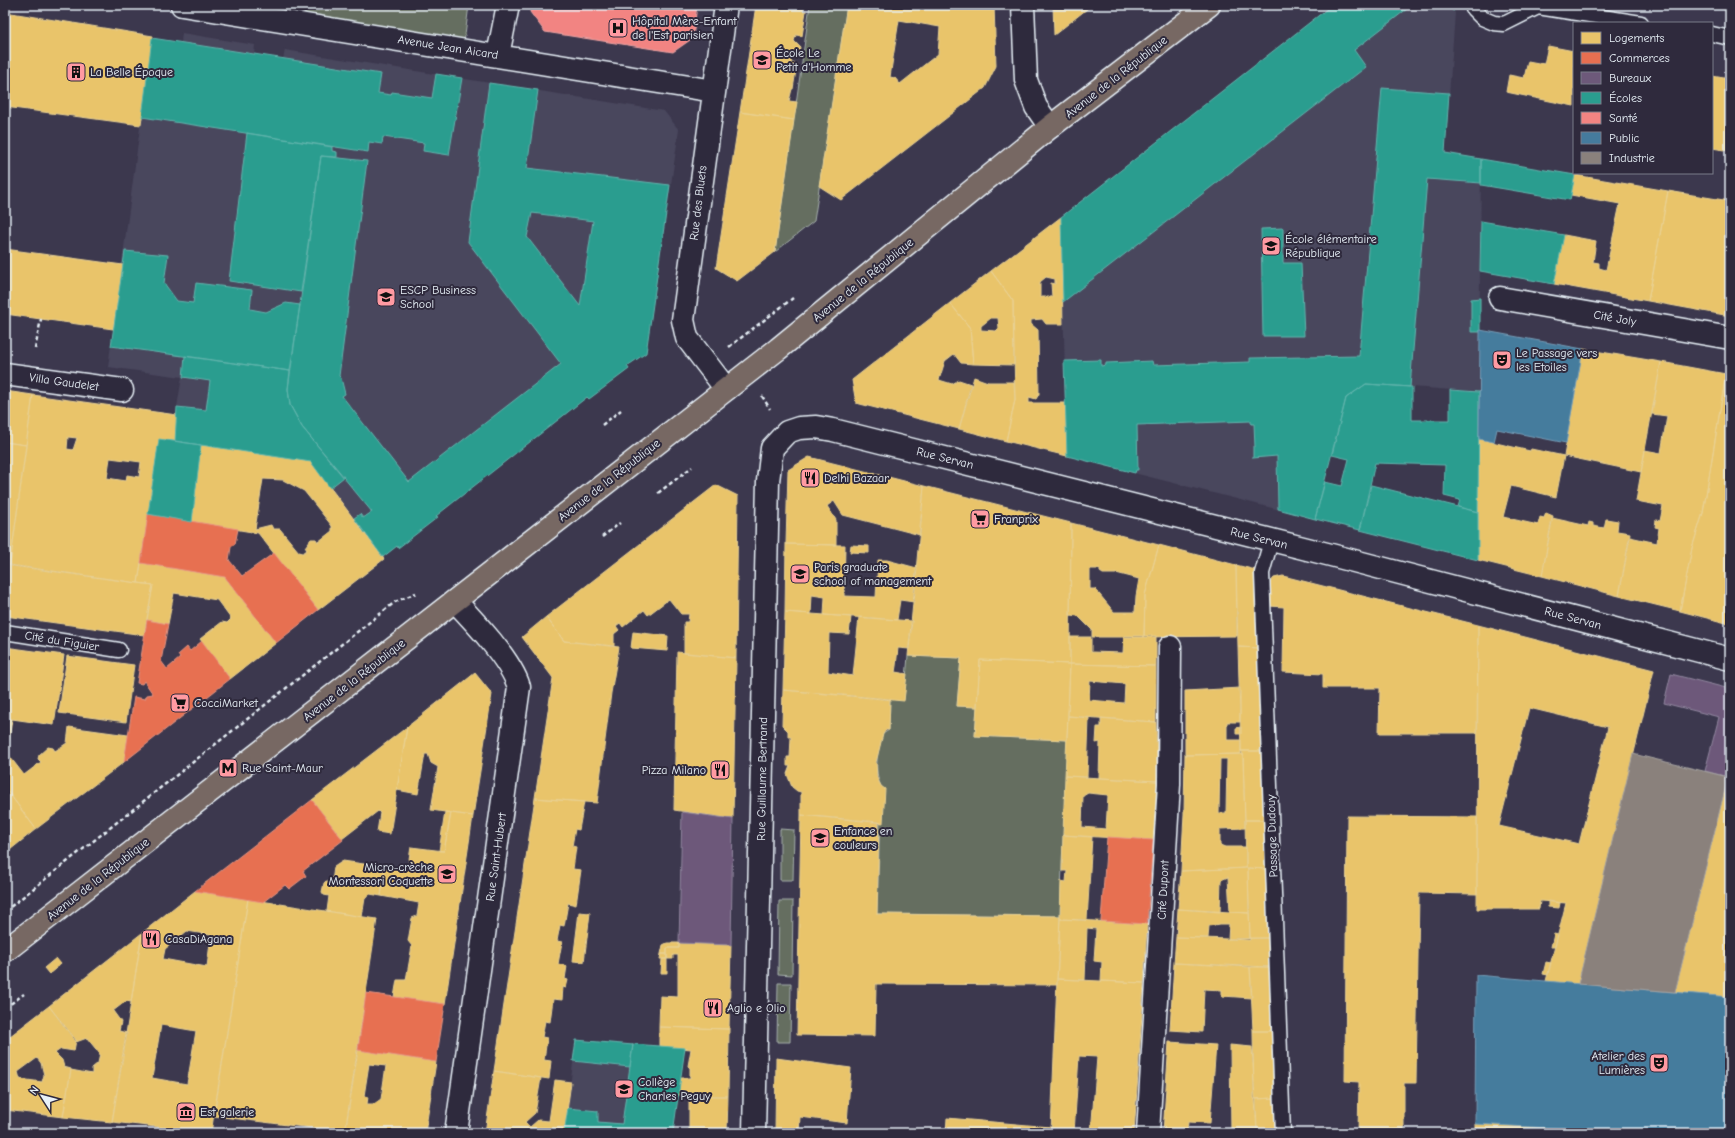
<svg xmlns="http://www.w3.org/2000/svg" width="1735" height="1138" viewBox="0 0 1735 1138" font-family="'Comic Neue',sans-serif">
	<rect width="100%" height="100%" fill="#3c384e"/>
	<filter id="ink" filterUnits="userSpaceOnUse"><feTurbulence type="fractalNoise" baseFrequency=".025" numOctaves="2"/><feDisplacementMap in="SourceGraphic" scale="8" xChannelSelector="R" yChannelSelector="G"/><feConvolveMatrix kernelMatrix="1 2 1 2 8 2 1 2 1" color-interpolation-filters="sRGB"/></filter>
	<g filter="url(#ink)">
		<path fill="#49465d" d="M1332,5H1448L1455,13L1445,152L1481,159L1479,392L1412,387L1346,398L1315,519L1067,456L1061,217Z
			M182,33L255,45L254,54L283,59L285,50L664,111L679,130L646,353L628,366L629,369L589,399L587,397L437,515L438,517L398,548L397,546L383,557L311,462L175,441L177,407L182,377L108,367L152,38L181,42Z
			M576,1040L685,1048L673,1133H564Z"/>
		<path fill="#656e61" stroke="#a6b0ac" d="M232,5H469L464,43Z
			M810,5H847L814,221L775,252Z
			M908,656L961,658L957,706L977,707L975,736L1067,740L1060,916L877,914L881,786C873,769 878,751 883,734L889,730L890,699L904,700Z
			M780,829L794,830L793,880H780Z
			M779,901H793L792,975L778,974Z
			M778,983H791L790,1042H777Z"/>
		<path fill="#e9c46a" stroke="#e9d295" fill-rule="evenodd" d="M756,5H804L803,11H806L802,36L796,35L794,41L800,47L799,52L797,55L792,56L791,63L797,64L793,89H792L789,101L797,102L794,120L740,112Z
			M847,5H994L996,66L985,88L841,200L819,186ZM899,20L940,27L938,54L900,84L895,78L890,77Z
			M1053,5H1092L1054,35Z
			M5,12L153,36L141,125L5,107Z
			M1548,46L1574,51V106L1506,92L1509,75L1524,78L1528,61L1544,64Z
			M1712,76L1730,79V151L1712,148Z
			M740,112L794,120L775,252L737,281L716,268Z
			M1575,175L1668,191L1648,301L1554,284L1564,235L1596,241L1593,262L1599,263V268L1606,270L1620,204L1571,195Z
			M1668,191L1730,201V316L1648,301Z
			M1061,217L1063,324H1046L1042,319L1031,320V324L1038,330L1039,394L1036,399L1029,397V403H1065L1067,456L1006,441L1015,400L1013,301L991,271ZM1046,277L1055,279V284L1051,283L1052,297H1040V282Z
			M5,249L123,265L113,329L5,314Z
			M991,271L1013,301L1014,365L973,364L970,328L950,303ZM991,318H998L999,328L996,331L981,330V326Z
			M950,303L970,328L973,364L961,363L954,354L945,361L939,380L952,384L959,380L971,384L959,429L856,403L852,380Z
			M1583,349L1661,362L1641,472L1564,456Z
			M1661,362L1726,374L1703,513L1692,548L1680,611L1619,596L1630,537L1657,543L1659,528L1655,527L1656,520L1660,521L1663,506L1636,501L1645,450L1661,453L1667,416L1652,414Z
			M1726,374L1730,375V624L1680,611L1692,548L1703,513Z
			M974,377L988,382H1014L1015,400L1006,441L959,429Z
			M5,391L33,395L26,445L5,442Z
			M33,395L177,415L175,441L159,439L138,583L10,565ZM68,437L77,438L73,450L67,449ZM110,458L141,462L139,477L127,475L126,481L107,478Z
			M1479,439L1530,451L1531,449L1564,456L1556,497L1511,486L1503,517L1538,525L1540,517L1544,518L1546,513L1553,516L1542,576L1478,560Z
			M5,442L26,445L10,565H5Z
			M201,445L311,462L384,559L318,610L258,533L192,522ZM263,479L283,480L304,491L332,526V531L318,542L316,539H311L305,547L307,550L303,553L299,552L280,529H273L271,525L255,529Z
			M809,457L924,486L920,535L843,515L834,501L827,506L836,520V545L786,544L788,470Z
			M716,485L738,496L736,658L684,653V622H688L689,614H681L669,599L648,615L644,610L623,627L620,623L616,626L619,630L614,634V646L564,641L546,617Z
			M924,486L1071,523L1070,664L980,660L977,707L957,706L961,658L908,656Z
			M1552,518L1588,526L1589,522L1593,523V526L1604,528L1606,519L1618,521L1617,531L1630,533L1619,596L1542,576Z
			M1071,523L1159,545L1145,595L1144,637H1092V630L1078,616L1070,615ZM1090,569H1100V572L1103,574H1116V573L1139,579L1136,596L1135,612H1114L1095,589H1090Z
			M786,544L845,545L844,596L876,597L878,560H887L917,568L914,602L900,600L897,620L824,615L825,597L812,595L811,614L785,612Z
			M851,545L869,546V553L850,552Z
			M1159,545L1236,565L1237,636L1144,637L1145,595Z
			M141,563L225,577L276,643L230,679L200,639L222,622L227,623L231,619L217,600L174,593L168,624L147,620L153,585L138,583Z
			M5,565L153,585L144,635L5,616Z
			M1236,565L1256,570L1259,648L1238,647Z
			M1283,576L1478,625L1477,733H1379L1380,688H1323V674L1283,672L1284,607L1269,606L1268,585L1274,578Z
			M785,612L851,617L849,634L829,633L828,672L853,676L859,617L912,621L909,649L898,648L896,666L895,672L907,674L904,701L783,690Z
			M546,617L564,641L619,647L611,693L597,803L535,798L553,678L522,637Z
			M1478,625L1654,670L1578,984L1546,981L1566,903L1540,901L1539,909H1477ZM1529,708L1608,727L1579,844L1499,826Z
			M633,632L668,636L667,651L631,648Z
			M1124,636H1156V666L1070,664V637H1091V652L1123,653Z
			M5,647L64,655L54,725L5,718Z
			M1238,647L1259,648L1263,751H1241Z
			M677,652L736,658L733,819L674,810Z
			M67,656L134,665L126,722L59,713Z
			M980,660L1070,664L1067,740L975,736Z
			M1070,664L1156,666V722L1068,716ZM1090,681L1125,684L1124,703L1089,700Z
			M475,673L492,694L473,816L431,810L438,767L431,763L428,754H425L418,794L397,790L407,727Z
			M1240,688V722H1227V740H1241V754L1185,755V691Z
			M783,690L890,699L889,730H886L883,734L876,762L877,778L881,786L885,789L883,823L801,815V792L797,791L792,787L787,774L790,766H787V757H790L791,737H788V731L782,725Z
			M1068,716L1089,718L1087,777L1065,776Z
			M5,718L12,719L7,753L24,775L41,762L38,759L39,755L48,747L53,748L55,751L67,743L69,727L128,735L124,762L36,829L5,788Z
			M1101,718L1156,722L1157,781L1099,778L1100,742L1096,743L1097,727H1101Z
			M407,727L390,834L377,832L380,813L378,811L342,839L312,800Z
			M1241,727V734H1236V728Z
			M1241,751H1263L1265,820H1245L1243,754Z
			M1243,754L1245,828L1220,829V845L1225,847H1246V868L1181,871L1184,814L1185,755ZM1220,759H1227L1226,813H1219Z
			M1065,776L1157,781L1153,840L1063,835ZM1088,793L1108,795L1106,829L1082,827L1083,796Z
			M1728,777H1730V997L1675,992Z
			M5,788L36,829L5,854Z
			M535,798L584,802L579,830L575,829L572,846L576,847L573,869L581,870L576,905L568,903L564,926L560,925L557,941L562,942L558,964L567,966L565,979L568,980L566,988L563,987L562,1000L553,999L550,1022L545,1021L542,1037L547,1038L544,1060L551,1061L549,1079L494,1071Z
			M445,812L451,813L444,851H439Z
			M451,813L473,816L445,1004L394,997L397,980H406L412,946L408,941L412,918L417,916L419,903L381,896L385,867L407,871L411,847L444,851Z
			M801,815L879,822L877,914L1060,916L1057,985L876,984L875,1036L797,1035Z
			M1347,816L1477,817V894L1419,893L1416,1083H1404V1133H1358L1359,1082L1345,1081Z
			M1245,820H1265L1267,869L1246,868Z
			M1063,835L1092,837L1087,920L1060,919L1061,881L1066,882L1067,871H1062Z
			M343,861L385,867L381,896L370,894L365,898L362,917L327,911L329,896L324,895L322,892L324,883L326,881L332,882L334,867Z
			M1248,868L1267,869L1269,938H1250Z
			M1248,868L1249,913L1230,912L1228,877L1221,880L1220,912L1178,909L1181,871Z
			M195,891L248,899L211,1133L112,1122L142,933ZM187,931L211,935L207,967L163,959L165,949ZM161,1025L196,1031L187,1084L152,1078Z
			M248,899L377,919L345,1132L214,1116Z
			M1548,901L1560,903L1559,908L1548,907Z
			M1178,909L1249,913L1250,940L1228,939L1229,924H1220L1209,926L1208,938L1176,937Z
			M579,912L590,913L584,962L573,961Z
			M1060,919L1147,924L1144,983L1101,981L1102,962L1094,961L1096,929L1087,928L1085,980L1057,979Z
			M142,933L131,1002L126,1001L113,1011L121,1022L119,1031L127,1033L112,1122L63,1117L71,1070L92,1074V1068L98,1063L100,1054L87,1038L76,1042L49,1006Z
			M1554,934L1558,935L1555,947H1551Z
			M1176,937L1228,939L1269,938L1270,967L1174,963Z
			M667,943H679V948H667V954H661L663,945Z
			M679,943L731,945L729,1029L659,1027L660,996L678,997V955H673V959H667V948H679Z
			M661,954H667V959H660Z
			M56,958L61,964L49,974L44,968Z
			M662,959H667V973H661Z
			M1546,962L1551,963L1548,975L1543,974Z
			M1174,963L1250,967L1252,998L1222,996V990L1204,989L1202,1032L1170,1030Z
			M1250,967H1270L1273,1031H1253Z
			M1057,979L1144,983L1134,1133H1091L1097,1057L1079,1056L1074,1133H1051Z
			M49,1006L76,1040L74,1051L61,1049L55,1053L62,1060L64,1067L71,1069L63,1117L5,1110V1040ZM37,1058L41,1063L44,1075L42,1082L20,1079L18,1072Z
			M659,1027L729,1029L728,1096L678,1095L681,1078H690V1068L688,1066L691,1049L659,1046Z
			M1253,1031H1273L1275,1098L1254,1099Z
			M1169,1042L1216,1045L1210,1123L1188,1122L1187,1133H1163Z
			M1230,1045L1252,1047L1257,1133H1231Z
			M358,1050L436,1062L425,1133H345ZM369,1064L386,1066L381,1099L374,1104H367L368,1097L364,1096Z
			M776,1058L851,1068L847,1123L800,1117L799,1133H775Z
			M494,1071L541,1078L535,1113L525,1122L530,1127L538,1120L549,1121L555,1080L571,1082L564,1133H485Z
			M689,1096H728L727,1133H691L689,1130Z
			M1275,1098L1277,1133H1257L1256,1099Z
			M947,1118L1051,1127V1133H946Z
			M1475,1124L1642,1133H1475Z"/>
		<path fill="#e76f51" stroke="#e79683" d="M148,514L238,529L235,544L231,547L229,560L242,576L274,553L318,610L276,643L225,577L141,563Z
			M147,620L168,624L161,661L167,669L180,658L178,655L187,647L190,651L202,641L230,679L124,762L134,697L145,699L147,695L153,694L144,681L142,684L137,683Z
			M312,800L343,840L303,871L306,876L289,889L285,885L263,902L195,891Z
			M1107,837L1153,840L1147,924L1101,921Z
			M366,993L445,1004L436,1062L358,1050Z"/>
		<path fill="#6d597a" stroke="#9287a0" d="M1671,674L1730,689V770L1728,777L1705,771L1719,717L1664,703Z
			M682,812L733,819L731,945L679,943Z"/>
		<path fill="#2a9d8f" stroke="#63b6ae" fill-rule="evenodd" d="M1332,5H1412L1354,50L1366,67L1063,302L1061,217Z
			M1448,5H1461L1453,11Z
			M152,38L381,74L378,93L391,95L392,92L432,98L436,74L462,78L449,155L423,151L424,143L383,137L382,144L369,142L368,152L142,117Z
			M489,83L538,90L527,168L670,185L646,353L627,366L629,369L589,399L587,397L436,516L438,517L398,548L397,546L383,557L354,518L360,514L363,518L372,512L302,427L290,405L288,389L321,156L367,161L339,376L341,378L345,394L342,396L409,482L561,364L468,242ZM532,213L593,221L580,306L527,237Z
			M1382,88L1449,93L1445,153L1481,159V183L1427,179L1410,387L1366,384L1346,398L1315,519L1278,509L1277,456L1253,458V447H1255L1254,424H1251V421L1137,425L1138,470H1136L1135,473L1067,456L1064,361L1101,360V366L1106,365V363L1152,361L1153,365L1250,362V358L1359,356Z
			M247,133L332,147V151L337,152V157L321,156L301,292L229,281Z
			M1481,159L1575,175L1570,200L1481,185Z
			M1481,221L1564,235L1554,284L1480,271Z
			M1283,228V263H1301L1304,336H1263L1261,229Z
			M125,251L168,255L164,283L177,301L193,303L196,283L252,290L250,309L266,312L286,303L300,305L290,371L111,346Z
			M1480,298V332H1471V299Z
			M185,356L290,371L288,389L290,405L302,427L344,477L330,488L311,462L175,441L177,407L206,410L210,381L183,377Z
			M1366,384L1412,387V420H1450V390L1479,392L1478,512L1458,507L1460,500L1444,496L1445,465L1375,463L1360,530L1315,519L1325,482L1342,486L1349,459L1332,455L1346,398Z
			M159,439L201,445L192,522L148,514Z
			M1371,485L1478,512V560L1360,530Z
			M576,1040L633,1045L630,1067L573,1061Z
			M633,1044L685,1048L673,1133H564L568,1108L598,1111V1122L622,1124Z"/>
		<path fill="#f28482" stroke="#efa5a5" d="M531,5H697L693,38L673,52L545,32L530,12Z"/>
		<path fill="#457b9d" stroke="#769eb8" d="M1480,330L1583,349L1566,443L1497,429L1494,442L1479,439Z
			M1476,975L1730,997V1133H1642L1475,1124Z"/>
		<path fill="#8a817c" stroke="#a6a3a1" d="M1633,754L1728,777L1675,992L1578,984Z"/>
		<g fill="none" stroke-linecap="round" stroke-linejoin="round">
			<g stroke="#e8f1f8" stroke-width="17">
				<path id="service" d="M1473,9L1482,18L1494,23L1504,24L1538,7L1641,23
					M1712,34L1730,38
					M1271,541L1262,573L1283,1133
					M5,632L119,650"/>
			</g>
			<g stroke="#e8f1f8" stroke-width="25">
				<path id="minor" d="M182,5L714,91
					M1023,5L1026,80L1036,107L1050,127
					M498,55L508,5
					M1500,298L1730,338
					M5,374L122,390
					M726,389L687,338L683,320L726,5
					M455,601C475,622 511,660 519,687L456,1133
					M754,1133L768,481L772,448L787,432L799,428L816,427L833,430L1331,555L1730,659
					M1148,1133L1169,784L1170,647"/>
			</g>
			<g stroke="#e8f1f8" stroke-width="25">
				<path id="primary" d="M5,951L778,349L1050,127L1209,5"/>
			</g>
			<path stroke="#e8f1f8" stroke-width="2.5" stroke-dasharray="4 3" stroke-linecap="butt" d="M1237,11L1244,5
				M729,347L793,298
				M35,349L41,319
				M762,396L770,409
				M602,425L621,410
				M658,493L692,467
				M602,537L620,523
				M5,911L395,602L416,593
				M5,1008L24,994"/>
			<use href="#service" stroke="#2f2a3d" stroke-width="14"/>
			<use href="#minor" stroke="#2f2a3d" stroke-width="22"/>
			<use href="#primary" stroke="#776864" stroke-width="22"/>
		</g>
	</g>
	<defs>
		<g id="hospital-square" transform="scale(1)"><rect x="-9" y="-9" width="18" height="18" rx="4" fill="#ff9aa2" stroke="#2f2a3d"/><path d="M-5-5h3v3.5h4V-5h3V5h-3V1.5h-4V5h-3Z" fill="#111"/></g>
		<g id="school-square" transform="scale(1)"><rect x="-9" y="-9" width="18" height="18" rx="4" fill="#ff9aa2" stroke="#2f2a3d"/><path d="M0-5L7-2L0 1L-7-2ZM-4 1L0 2.5L4 1V4Q0 6-4 4Z" fill="#111"/></g>
		<g id="building-square" transform="scale(1)"><rect x="-9" y="-9" width="18" height="18" rx="4" fill="#ff9aa2" stroke="#2f2a3d"/><path d="M-4-6H4V6H1V3H-1V6H-4ZM-2.5-4.3h1.7v1.8h-1.7ZM.8-4.3h1.7v1.8H.8ZM-2.5-1h1.7V.8h-1.7ZM.8-1h1.7V.8H.8Z" fill="#111"/></g>
		<g id="university-square" transform="scale(1)"><rect x="-9" y="-9" width="18" height="18" rx="4" fill="#ff9aa2" stroke="#2f2a3d"/><path d="M0-5L7-2L0 1L-7-2ZM-4 1L0 2.5L4 1V4Q0 6-4 4Z" fill="#111"/></g>
		<g id="theatre-square" transform="scale(1)"><rect x="-9" y="-9" width="18" height="18" rx="4" fill="#ff9aa2" stroke="#2f2a3d"/><path d="M-5-5.5Q0-4 5-5.5V0Q5 5 0 6Q-5 5-5 0ZM-3.3-2.5H-1v1.5H-3.3ZM1-2.5H3.3v1.5H1ZM-2.8 1Q0 5.5 2.8 1Z" fill="#111"/></g>
		<g id="restaurant-square" transform="scale(1)"><rect x="-9" y="-9" width="18" height="18" rx="4" fill="#ff9aa2" stroke="#2f2a3d"/><path d="M-5-6h1v4h1v-4h1v4h1v-4h1v5L-1.5 .5V6h-2V.5L-5-1ZM5-6V6H3V1.5H1.5Q1.5-4 5-6Z" fill="#111"/></g>
		<g id="supermarket-square" transform="scale(1)"><rect x="-9" y="-9" width="18" height="18" rx="4" fill="#ff9aa2" stroke="#2f2a3d"/><path d="M-6-5.5h2.5l.6 2H6L4.5 2H-2.5L-4.4-4H-6ZM-1.5 3.2a1.3 1.3 0 1 0 .1 0ZM3 3.2a1.3 1.3 0 1 0 .1 0Z" fill="#111"/></g>
		<g id="metro-square" transform="scale(1)"><rect x="-9" y="-9" width="18" height="18" rx="4" fill="#ff9aa2" stroke="#2f2a3d"/><path d="M-5.5 5V-5H-3L0 0L3-5H5.5V5H3V-.5L0 4L-3-.5V5Z" fill="#111"/></g>
		<g id="museum-square" transform="scale(1)"><rect x="-9" y="-9" width="18" height="18" rx="4" fill="#ff9aa2" stroke="#2f2a3d"/><path d="M0-6L6-3V-2H-6V-3ZM-5-1h2V3h-2ZM-1-1h2V3h-2ZM3-1h2V3H3ZM-6 4H6V6H-6Z" fill="#111"/></g>
	</defs>
	<g fill-rule="evenodd">
		<use href="#hospital-square" x="618" y="28"/>
		<use href="#school-square" x="762" y="60"/>
		<use href="#building-square" x="76" y="72"/>
		<use href="#school-square" x="1271" y="246"/>
		<use href="#university-square" x="386" y="297"/>
		<use href="#theatre-square" x="1502" y="360"/>
		<use href="#restaurant-square" x="810" y="478"/>
		<use href="#supermarket-square" x="980" y="519"/>
		<use href="#school-square" x="800" y="574"/>
		<use href="#supermarket-square" x="180" y="703"/>
		<use href="#metro-square" x="228" y="768"/>
		<use href="#restaurant-square" x="720" y="770"/>
		<use href="#school-square" x="820" y="838"/>
		<use href="#school-square" x="447" y="874"/>
		<use href="#restaurant-square" x="151" y="939"/>
		<use href="#restaurant-square" x="713" y="1008"/>
		<use href="#theatre-square" x="1659" y="1063"/>
		<use href="#school-square" x="624" y="1089"/>
		<use href="#museum-square" x="186" y="1112"/>
	</g>
	<g text-anchor="middle" stroke-width="4" stroke-linejoin="round" paint-order="stroke">
		<g font-size="12" fill="#e8f1f8" stroke="#2f2a3d" text-anchor="start">
			<text x="632" y="25">Hôpital Mère-Enfant<tspan x="632" dy="14">de l'Est parisien</tspan></text>
			<text x="776" y="57">École Le<tspan x="776" dy="14">Petit d'Homme</tspan></text>
			<text x="90" y="76">La Belle Époque</text>
			<text x="1285" y="243">École élémentaire<tspan x="1285" dy="14">République</tspan></text>
			<text x="400" y="294">ESCP Business<tspan x="400" dy="14">School</tspan></text>
			<text x="1516" y="357">Le Passage vers<tspan x="1516" dy="14">les Etoiles</tspan></text>
			<text x="824" y="482">Delhi Bazaar</text>
			<text x="994" y="523">Franprix</text>
			<text x="814" y="571">Paris graduate<tspan x="814" dy="14">school of management</tspan></text>
			<text x="194" y="707">CocciMarket</text>
			<text x="242" y="772">Rue Saint-Maur</text>
			<text x="706" y="774" text-anchor="end">Pizza Milano</text>
			<text x="834" y="835">Enfance en<tspan x="834" dy="14">couleurs</tspan></text>
			<text x="433" y="871" text-anchor="end">Micro-crèche<tspan x="433" dy="14">Montessori Coquette</tspan></text>
			<text x="165" y="943">CasaDiAgana</text>
			<text x="727" y="1012">Aglio e Olio</text>
			<text x="1645" y="1060" text-anchor="end">Atelier des<tspan x="1645" dy="14">Lumières</tspan></text>
			<text x="638" y="1086">Collège<tspan x="638" dy="14">Charles Peguy</tspan></text>
			<text x="200" y="1116">Est galerie</text>
		</g>
		<g font-size="12" fill="#e8f1f8" stroke="#2f2a3d">
			<text transform="translate(448 47) rotate(9)" y="4">Avenue Jean Aicard</text>
			<text transform="translate(1116 77) rotate(-38)" y="4">Avenue de la République</text>
			<text transform="translate(698 203) rotate(-83)" y="4">Rue des Bluets</text>
			<text transform="translate(863 280) rotate(-39)" y="4">Avenue de la République</text>
			<text transform="translate(1615 318) rotate(10)" y="4">Cité Joly</text>
			<text transform="translate(64 382) rotate(8)" y="4">Villa Gaudelet</text>
			<text transform="translate(945 458) rotate(14)" y="4">Rue Servan</text>
			<text transform="translate(609 480) rotate(-38)" y="4">Avenue de la République</text>
			<text transform="translate(1259 538) rotate(14)" y="4">Rue Servan</text>
			<text transform="translate(1573 618) rotate(15)" y="4">Rue Servan</text>
			<text transform="translate(62 641) rotate(9)" y="4">Cité du Figuier</text>
			<text transform="translate(354 680) rotate(-38)" y="4">Avenue de la République</text>
			<text transform="translate(762 779) rotate(-89)" y="4">Rue Guillaume Bertrand</text>
			<text transform="translate(1272 836) rotate(-92)" y="4">Passage Dudouy</text>
			<text transform="translate(496 857) rotate(-82)" y="4">Rue Saint-Hubert</text>
			<text transform="translate(98 879) rotate(-38)" y="4">Avenue de la République</text>
			<text transform="translate(1163 890) rotate(-87)" y="4">Cité Dupont</text>
		</g>
	</g>
	<rect width="1735" height="1138" fill="none" stroke="#2f2a3d" stroke-width="20"/>
	<rect x="10" y="10" width="1715" height="1118" fill="none" stroke="#e8f1f8" stroke-width="1.5" filter="url(#ink)"/>
	<rect x="1573" y="22" width="140" height="152" fill="#2f2a3d" stroke="#797a88"/>
	<rect x="1581" y="32" width="20" height="12" fill="#e9c46a" stroke="#797a88"/>
	<text x="1609" y="42" font-size="12" fill="#e8f1f8">Logements</text>
	<rect x="1581" y="52" width="20" height="12" fill="#e76f51" stroke="#797a88"/>
	<text x="1609" y="62" font-size="12" fill="#e8f1f8">Commerces</text>
	<rect x="1581" y="72" width="20" height="12" fill="#6d597a" stroke="#797a88"/>
	<text x="1609" y="82" font-size="12" fill="#e8f1f8">Bureaux</text>
	<rect x="1581" y="92" width="20" height="12" fill="#2a9d8f" stroke="#797a88"/>
	<text x="1609" y="102" font-size="12" fill="#e8f1f8">Écoles</text>
	<rect x="1581" y="112" width="20" height="12" fill="#f28482" stroke="#797a88"/>
	<text x="1609" y="122" font-size="12" fill="#e8f1f8">Santé</text>
	<rect x="1581" y="132" width="20" height="12" fill="#457b9d" stroke="#797a88"/>
	<text x="1609" y="142" font-size="12" fill="#e8f1f8">Public</text>
	<rect x="1581" y="152" width="20" height="12" fill="#8a817c" stroke="#797a88"/>
	<text x="1609" y="162" font-size="12" fill="#e8f1f8">Industrie</text>
	<g transform="translate(42 1096) rotate(306)" stroke="#2f2a3d" stroke-width="3" paint-order="stroke">
	<path d="M0-3L7 15L0 10L-7 15Z" fill="#e8f1f8"/>
	<text y="-6" font-size="11" font-weight="bold" text-anchor="middle" fill="#e8f1f8">N</text>
	</g>
</svg>
